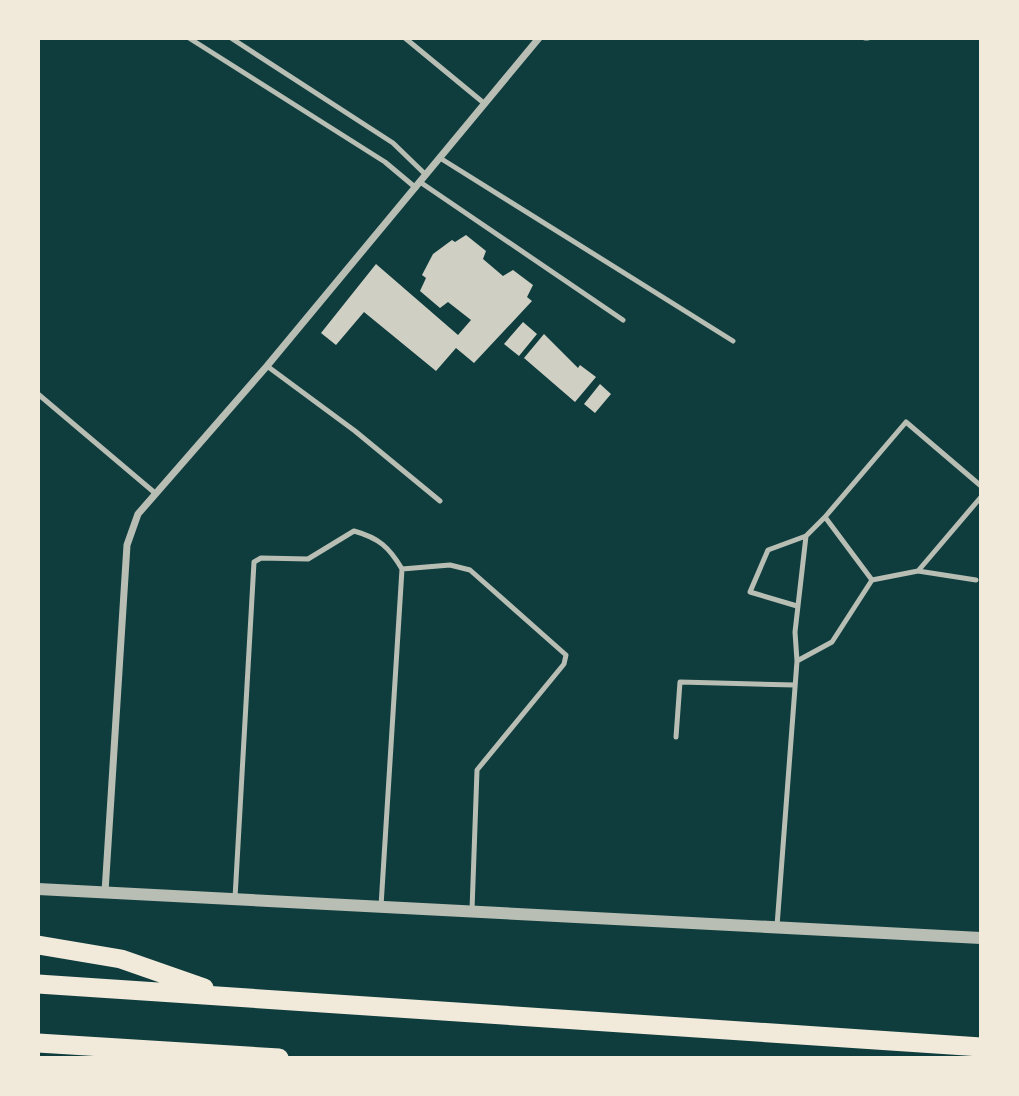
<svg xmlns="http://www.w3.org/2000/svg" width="1019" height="1096" viewBox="0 0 1019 1096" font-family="'IBM Plex Sans',sans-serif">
	<rect width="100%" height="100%" fill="#0f3d3e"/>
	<path fill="#cfcfc3" d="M466,235L486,251L483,259L503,276L513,270L533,285L527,297L532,301L474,363L456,348L436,371L364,312L336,345L321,333L376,264L458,335L471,320L448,302L440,308L420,291L426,278L422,275L433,254L452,240L455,242Z
		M523,322L537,334L519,356L504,344Z
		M544,334L578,368L580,365L596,377L575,402L524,358Z
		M600,384L611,394L595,413L584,404Z"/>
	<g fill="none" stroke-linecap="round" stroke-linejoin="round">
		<path stroke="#b8beb3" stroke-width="5" d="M189,38L385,162L416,188
			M231,38L393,143L426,175
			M405,38L485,104
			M865,38H868
			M440,158L733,341
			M420,182L623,320
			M267,366L355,431L440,501
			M38,394L155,493
			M918,571L976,580
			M872,580L918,571L981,497
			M797,606L750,592L768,550L806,536
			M797,661L795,632L806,536L825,517
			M676,737L680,682L795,685
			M235,898L254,562L261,558L308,559L354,531C379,538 389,547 402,569L450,565L470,570L566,655L564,664L477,770L472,910
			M381,906L402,569
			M777,926L797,661L832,642L872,580L825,517L906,422L981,486"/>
		<path stroke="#b8beb3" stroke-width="7" d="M105,892L127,545L138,514L267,366L539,38"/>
		<path stroke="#b8beb3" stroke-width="12" d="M38,889L981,938"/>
		<path stroke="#f1e9da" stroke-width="19" d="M38,945L121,959L204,988
			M38,984L981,1047
			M38,1043L279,1058"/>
	</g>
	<rect width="1019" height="1096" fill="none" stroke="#f1e9da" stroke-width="80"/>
</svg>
